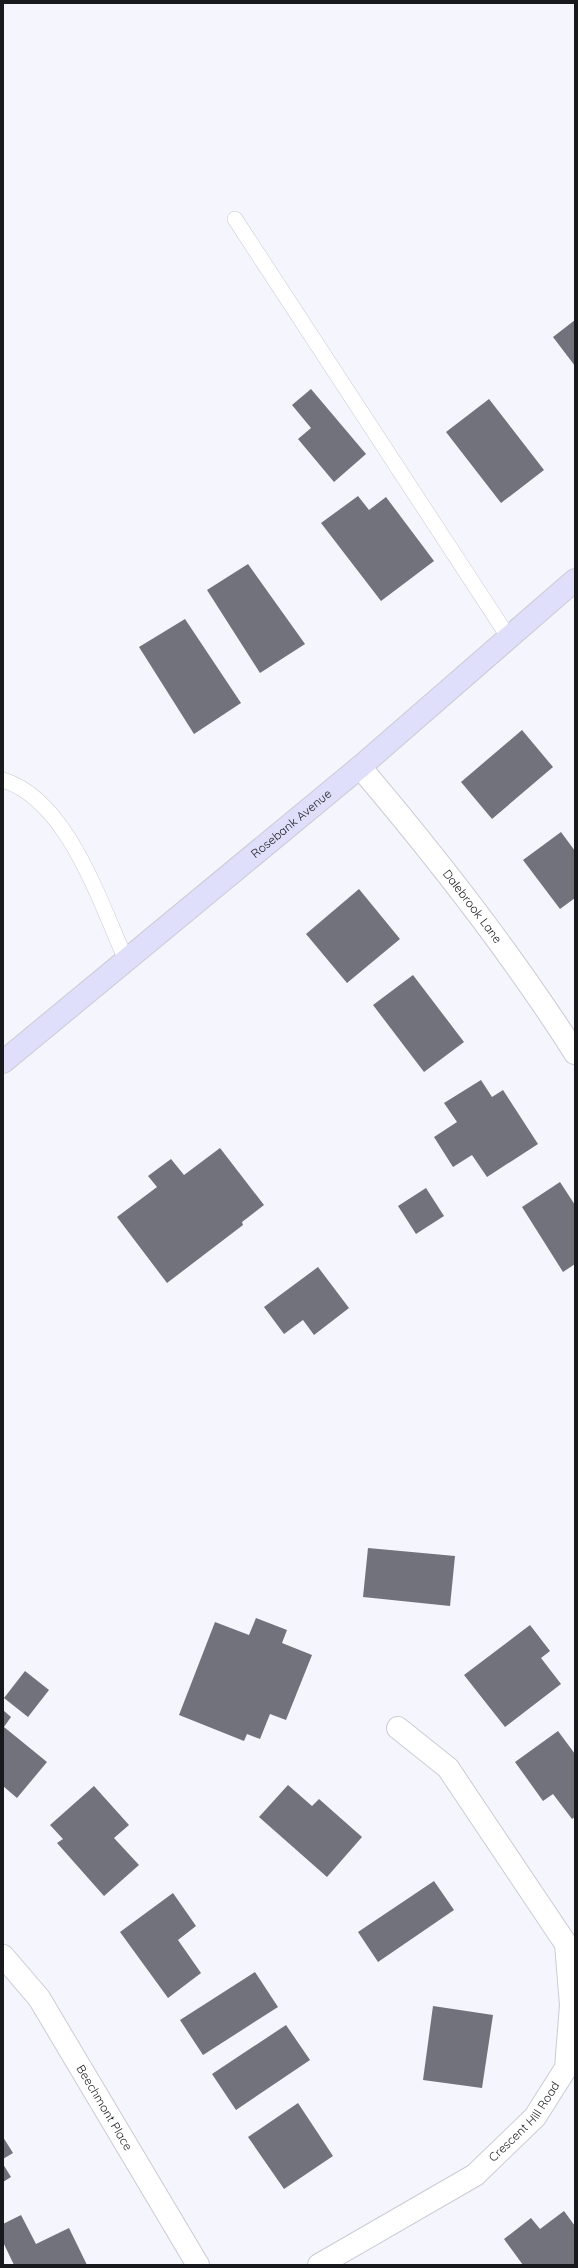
<svg xmlns="http://www.w3.org/2000/svg" width="578" height="2268" viewBox="0 0 578 2268" font-family="Quicksand,sans-serif">
	<rect width="100%" height="100%" fill="#f4f5fd"/>
	<path fill="#71727b" d="M575,320V366L553,337Z
		M311,389L366,454L334,482L298,439L311,428L292,405Z
		M489,399L544,470L501,503L446,432Z
		M358,496L369,510L386,497L434,561L381,601L321,523Z
		M248,564L305,644L260,673L207,590Z
		M185,619L241,703L194,734L139,647Z
		M522,730L553,767L492,819L461,782Z
		M561,832L575,851V898L560,909L523,860Z
		M359,889L400,939L347,983L306,934Z
		M413,975L464,1042L424,1072L373,1005Z
		M481,1080L492,1097L503,1090L538,1144L487,1177L472,1155L453,1167L434,1137L457,1122L444,1103Z
		M220,1148L264,1205L242,1222L243,1225L167,1283L117,1217L157,1187L148,1176L171,1159L184,1175Z
		M560,1182L575,1205V1264L563,1272L522,1207Z
		M426,1188L444,1216L416,1234L398,1206Z
		M318,1267L349,1308L314,1335L303,1320L284,1334L264,1307Z
		M368,1548L455,1556L450,1606L363,1597Z
		M256,1618L287,1630L282,1643L312,1655L286,1720L270,1714L260,1739L247,1734L244,1741L179,1715L215,1622L249,1635Z
		M530,1625L550,1651L541,1658L561,1684L505,1727L464,1675Z
		M25,1671L49,1690L28,1717L4,1698Z
		M3,1710L11,1717L4,1727L47,1762L17,1798L3,1786Z
		M558,1731L575,1754V1817L572,1819L553,1794L543,1801L515,1762Z
		M288,1785L312,1806L319,1799L362,1837L327,1877L259,1817Z
		M94,1786L129,1825L114,1838L139,1865L104,1896L57,1843L63,1839L50,1825Z
		M434,1881L454,1910L378,1962L358,1932Z
		M173,1893L196,1926L178,1940L201,1973L168,1998L120,1932Z
		M255,1972L278,2007L203,2055L180,2020Z
		M433,2006L493,2015L482,2088L423,2080Z
		M286,2025L310,2060L236,2110L212,2074Z
		M298,2103L333,2156L284,2189L248,2137Z
		M3,2137L13,2153L3,2159Z
		M3,2164L11,2177L3,2182Z
		M564,2211L575,2226V2265H523L504,2239L531,2218L540,2229Z
		M21,2215L36,2244L69,2228L87,2265H14L3,2242V2224Z"/>
	<g fill="none" stroke-linecap="round" stroke-linejoin="round">
		<g stroke="#cacbd5" stroke-width="16">
			<path id="lane" d="M235,219L509,638
				M3,780C68,800 100,903 126,960"/>
		</g>
		<g stroke="#cacbd5" stroke-width="24">
			<g id="street">
				<path id="s1" d="M360,767C437,858 511,952 575,1053"/>
				<path id="s2" d="M3,1956L39,1998L198,2265"/>
				<path id="s3" d="M319,2265L475,2175L535,2117L566,2068L571,2005L566,1944L448,1768L398,1728"/>
			</g>
		</g>
		<g stroke="#cacbd5" stroke-width="24">
			<g id="secondary">
				<path id="s4" d="M3,1062L360,767L575,580"/>
			</g>
		</g>
		<use href="#lane" stroke="#fff" stroke-width="15"/>
		<use href="#street" stroke="#fff" stroke-width="22"/>
		<use href="#secondary" stroke="#dfdffb" stroke-width="22"/>
	</g>
	<g text-anchor="middle" stroke-width="3" stroke-linejoin="round" paint-order="stroke">
		<g font-size="12" fill="#18191c" stroke="#fff">
			<text dy="4" stroke="none"><textPath href="#s4" startOffset="374">Rosebank Avenue</textPath></text>
			<text dy="4" stroke="none"><textPath href="#s1" startOffset="179">Dalebrook Lane</textPath></text>
			<text dy="4" stroke="none"><textPath href="#s2" startOffset="183">Beechmont Place</textPath></text>
			<text dy="4" stroke="none"><textPath href="#s3" startOffset="253">Crescent Hill Road</textPath></text>
		</g>
	</g>
	<rect width="578" height="2268" fill="none" stroke="#18191c" stroke-width="8"/>
</svg>
